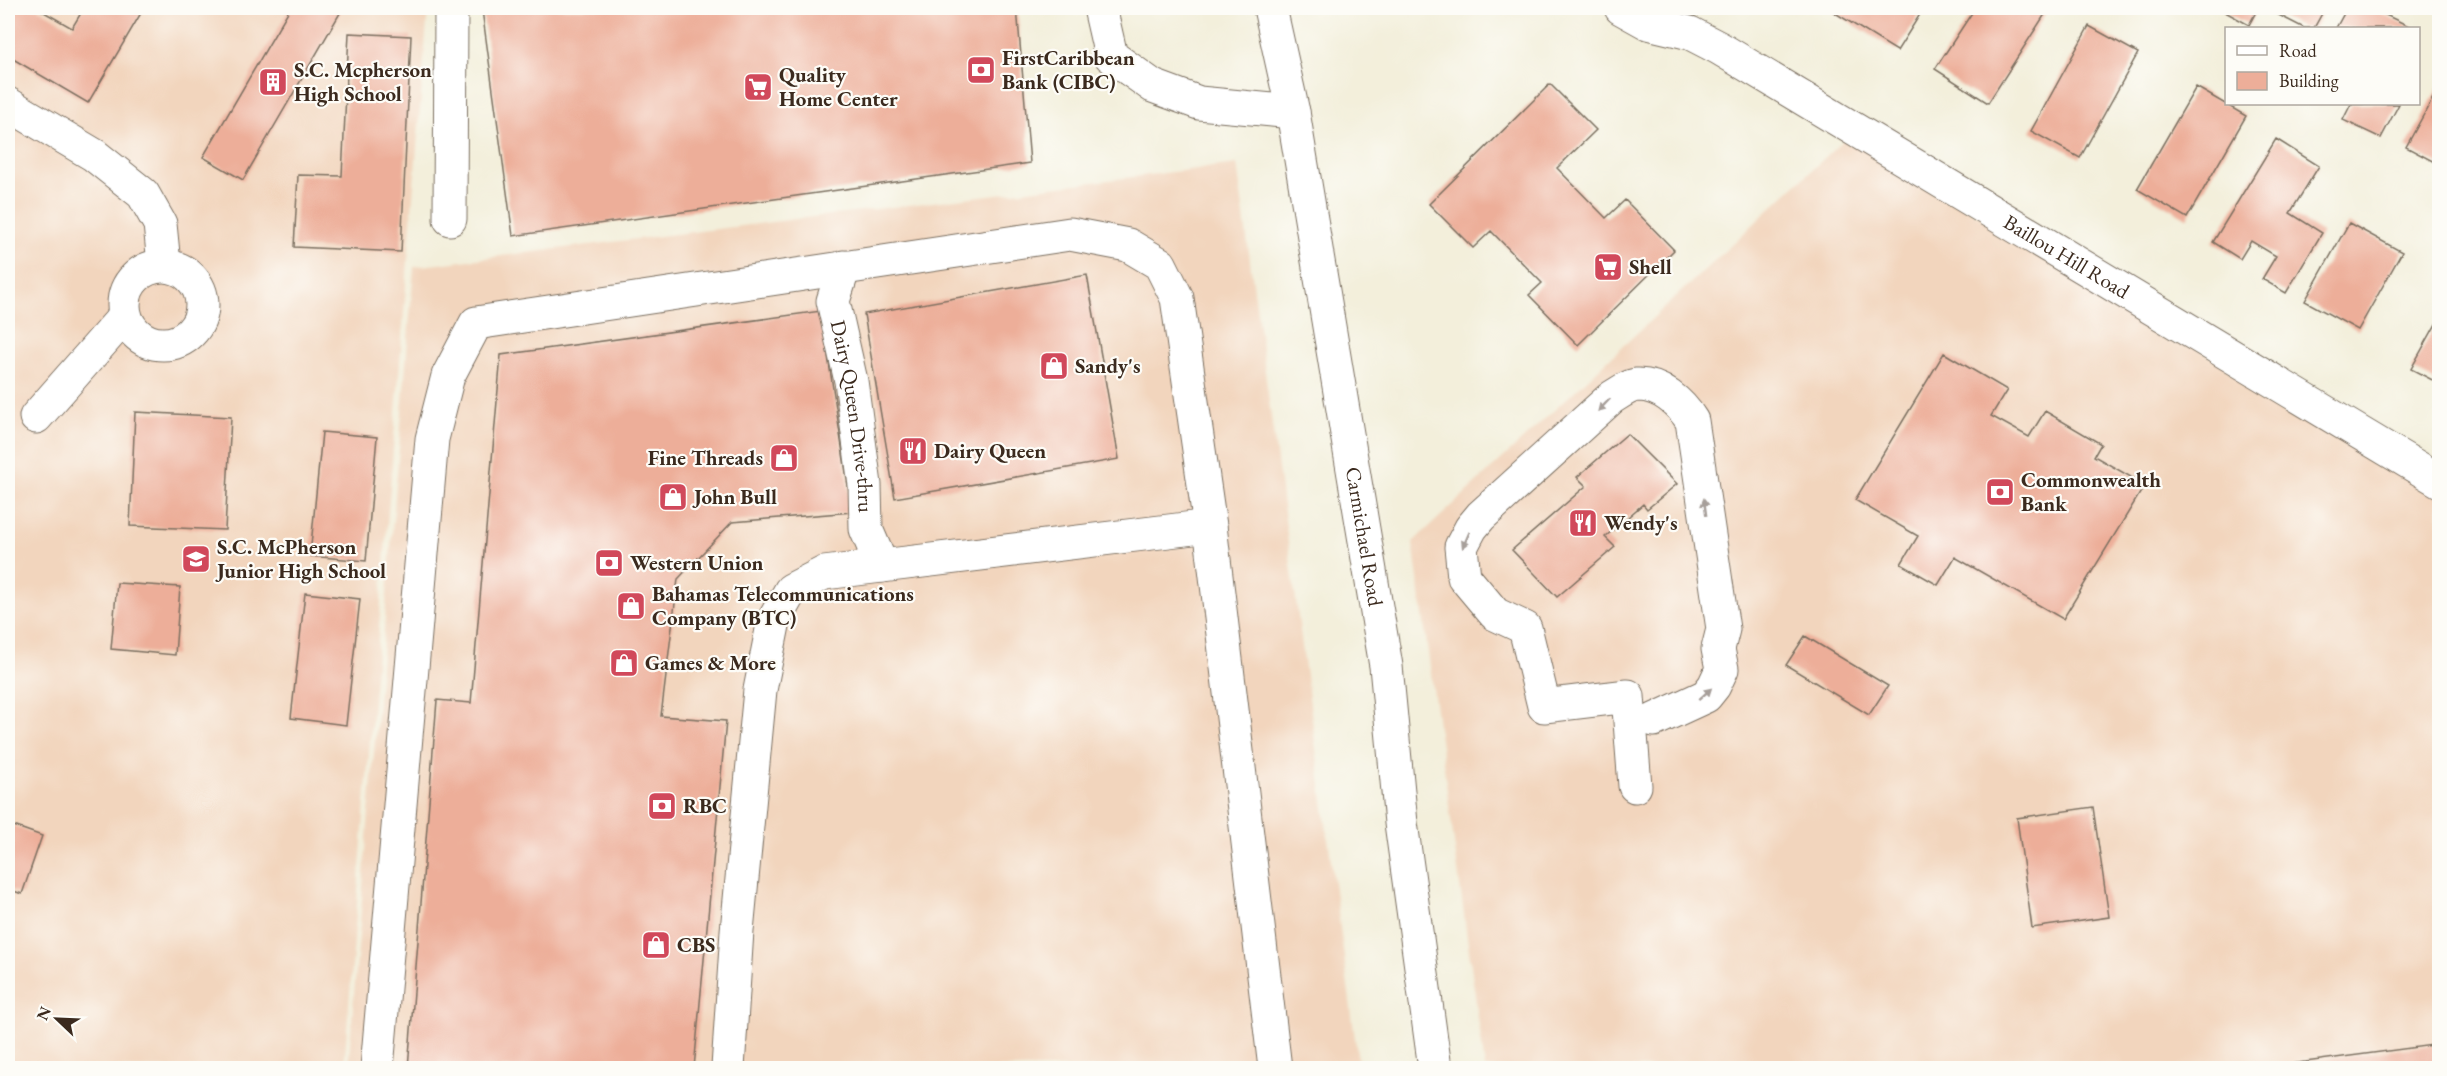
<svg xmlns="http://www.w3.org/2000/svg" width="2447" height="1076" viewBox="0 0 2447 1076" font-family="'EB Garamond',serif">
	<rect width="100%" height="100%" fill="#fdfcf7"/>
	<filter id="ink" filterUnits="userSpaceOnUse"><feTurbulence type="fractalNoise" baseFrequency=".0167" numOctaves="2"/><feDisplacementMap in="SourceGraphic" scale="12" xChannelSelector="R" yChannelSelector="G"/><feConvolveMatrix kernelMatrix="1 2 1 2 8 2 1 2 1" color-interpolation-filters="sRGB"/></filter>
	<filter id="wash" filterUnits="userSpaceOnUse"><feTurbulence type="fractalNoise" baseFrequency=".008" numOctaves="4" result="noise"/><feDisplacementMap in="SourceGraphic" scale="24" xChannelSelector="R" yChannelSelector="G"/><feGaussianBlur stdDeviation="1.35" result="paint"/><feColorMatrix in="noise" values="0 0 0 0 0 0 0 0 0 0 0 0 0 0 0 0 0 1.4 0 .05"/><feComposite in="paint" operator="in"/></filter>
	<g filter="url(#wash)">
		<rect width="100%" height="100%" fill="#f3efdb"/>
		<path fill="#f2d5bd" d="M8,8H428L344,1068H8Z
			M1848,136L2439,496V1068H1485L1413,542Z
			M1237,164L1359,1068H348L414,267Z"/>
		<g id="blocks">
			<path fill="#edae99" d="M8,8H37L72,28L84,8H144L88,103L8,56Z
				M290,8H343L243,180L203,157Z
				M498,8H1017L1030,163L513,236L482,10Z
				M1827,8H1924L1897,51Z
				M1975,8H2049L1988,103L1935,69Z
				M2218,8H2258L2249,25Z
				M2265,8H2325L2314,28H2304Z
				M2347,8H2371L2413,28H2336Z
				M2089,26L2138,53L2080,158L2031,131Z
				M349,33L411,36L401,252L294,247L298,175L342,176Z
				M1550,84L1596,130L1557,168L1606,218L1625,200L1674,250L1578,345L1529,295L1542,283L1491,231L1473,248L1429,204Z
				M2440,85V165L2406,147Z
				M2196,87L2246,116L2187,218L2137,189Z
				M2351,104H2399L2381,138L2343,120Z
				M2276,139L2319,166L2290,213L2322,233L2286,293L2262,279L2276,256L2251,241L2240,259L2213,242Z
				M2349,223L2402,252L2358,330L2305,301Z
				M1087,275L1119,459L895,498L864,314Z
				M821,311L852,512L732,522L678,579L661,716L726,721L694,1068H408L437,700L471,703L501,355Z
				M2440,317V384L2411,369Z
				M1944,353L2007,390L1991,416L2029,437L2045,411L2101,444L2094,456L2145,485L2063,619L1955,557L1938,585L1901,564L1918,536L1855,500Z
				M135,412L231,417L225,530L130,526Z
				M322,432L377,437L366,561L310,556Z
				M1627,434L1677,484L1647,509L1643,504L1605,537L1615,547L1557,597L1512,550L1586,486L1577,477Z
				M117,583L180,587L175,655L111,649Z
				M305,593L360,599L346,725L291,718Z
				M1805,636L1888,686L1869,715L1786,665Z
				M2093,807L2109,917L2032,928L2017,818Z
				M11,825L42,836L22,894L8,889V837Z
				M2440,1044V1068H2267V1067Z"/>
		</g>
	</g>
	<g filter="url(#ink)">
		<use href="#blocks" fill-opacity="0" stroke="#7b6f60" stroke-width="1.5"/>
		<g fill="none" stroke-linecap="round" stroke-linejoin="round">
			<g stroke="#7b6f60" stroke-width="35">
				<g id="minor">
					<path d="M1100,8L1111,56L1153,86L1199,103L1293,112"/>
					<path d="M8,104L94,155L143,194L160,224L164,264"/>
					<path d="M450,219L451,8"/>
					<circle cx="163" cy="305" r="39"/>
					<path id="s1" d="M844,267L833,301L851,381L865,485L866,529L882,566"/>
					<path d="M36,417L124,317"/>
					<path d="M1635,786L1628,696L1544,706L1525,628L1495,614L1464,577L1461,547L1471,528L1481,516L1611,398C1619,393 1628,386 1637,385C1660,384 1681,403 1692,421L1723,629L1718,649L1722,669L1714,686L1706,696L1654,720"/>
					<path d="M377,1068L432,439L448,376L476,323L1070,234L1128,245L1160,264L1177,298L1210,526L1275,1068"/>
					<path d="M728,1068L737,931L760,690L774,620L791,590L824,573L1210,526"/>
				</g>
			</g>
			<g stroke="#7b6f60" stroke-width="35">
				<g id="major">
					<path id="s2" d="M1270,8L1293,112L1386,666L1401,823L1435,1068"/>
					<path id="s3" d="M1621,8L1648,23L1690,33L1719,48L2440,481"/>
				</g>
			</g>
			<use href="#minor" stroke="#fff" stroke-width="33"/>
			<use href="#major" stroke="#fff" stroke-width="33"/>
		</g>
		<defs><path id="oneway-solid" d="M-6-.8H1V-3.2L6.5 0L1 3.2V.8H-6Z" transform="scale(1.5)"/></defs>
		<g fill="#a79f9a">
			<use href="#oneway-solid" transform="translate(1604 405) rotate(134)"/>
			<use href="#oneway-solid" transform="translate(1705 507) rotate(-98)"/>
			<use href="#oneway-solid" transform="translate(1466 540) rotate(114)"/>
			<use href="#oneway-solid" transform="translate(1705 694) rotate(-42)"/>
		</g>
	</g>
	<defs>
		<g id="bank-square" transform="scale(1.5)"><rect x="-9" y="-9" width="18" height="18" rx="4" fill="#d1495b" stroke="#fdfcf7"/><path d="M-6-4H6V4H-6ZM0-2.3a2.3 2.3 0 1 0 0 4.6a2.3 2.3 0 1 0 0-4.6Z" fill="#fff"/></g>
		<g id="building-square" transform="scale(1.5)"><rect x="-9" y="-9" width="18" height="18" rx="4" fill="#d1495b" stroke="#fdfcf7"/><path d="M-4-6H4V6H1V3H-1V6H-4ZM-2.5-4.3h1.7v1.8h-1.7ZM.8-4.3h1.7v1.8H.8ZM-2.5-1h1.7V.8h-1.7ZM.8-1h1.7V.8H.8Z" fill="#fff"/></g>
		<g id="supermarket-square" transform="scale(1.5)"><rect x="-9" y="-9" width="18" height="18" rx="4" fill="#d1495b" stroke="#fdfcf7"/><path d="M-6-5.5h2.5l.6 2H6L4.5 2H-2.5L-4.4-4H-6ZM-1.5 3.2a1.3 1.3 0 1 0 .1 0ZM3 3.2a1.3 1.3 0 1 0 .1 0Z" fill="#fff"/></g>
		<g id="shop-square" transform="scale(1.5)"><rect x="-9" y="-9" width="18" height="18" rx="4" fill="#d1495b" stroke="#fdfcf7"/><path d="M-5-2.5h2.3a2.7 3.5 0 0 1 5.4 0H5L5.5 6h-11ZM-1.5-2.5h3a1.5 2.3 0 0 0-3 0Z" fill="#fff"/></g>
		<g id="restaurant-square" transform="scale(1.5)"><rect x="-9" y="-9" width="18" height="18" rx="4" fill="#d1495b" stroke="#fdfcf7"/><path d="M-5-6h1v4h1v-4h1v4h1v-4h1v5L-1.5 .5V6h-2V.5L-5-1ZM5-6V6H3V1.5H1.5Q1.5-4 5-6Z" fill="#fff"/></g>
		<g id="school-square" transform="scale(1.5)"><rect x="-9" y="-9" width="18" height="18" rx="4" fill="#d1495b" stroke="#fdfcf7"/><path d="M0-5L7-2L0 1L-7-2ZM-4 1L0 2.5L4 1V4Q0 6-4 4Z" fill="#fff"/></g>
	</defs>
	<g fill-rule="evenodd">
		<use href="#bank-square" x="981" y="70"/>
		<use href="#building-square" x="273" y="82"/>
		<use href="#supermarket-square" x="758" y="87"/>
		<use href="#supermarket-square" x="1608" y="267"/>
		<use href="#shop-square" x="1054" y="366"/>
		<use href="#restaurant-square" x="913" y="451"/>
		<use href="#shop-square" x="784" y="458"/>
		<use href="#bank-square" x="2000" y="492"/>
		<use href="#shop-square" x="673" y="497"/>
		<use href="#restaurant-square" x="1583" y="523"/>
		<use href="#school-square" x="196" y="559"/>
		<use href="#bank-square" x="609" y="563"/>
		<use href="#shop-square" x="631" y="606"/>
		<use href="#shop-square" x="624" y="663"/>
		<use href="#bank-square" x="662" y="806"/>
		<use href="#shop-square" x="656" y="945"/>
	</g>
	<g text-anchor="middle" stroke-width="4.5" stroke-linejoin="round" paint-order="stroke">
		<g font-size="21" font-weight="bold" fill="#3b2a1e" stroke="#fdfcf7" text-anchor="start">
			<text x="1002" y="65">FirstCaribbean<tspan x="1002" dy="24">Bank (CIBC)</tspan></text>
			<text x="294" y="77">S.C. Mcpherson<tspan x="294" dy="24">High School</tspan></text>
			<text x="779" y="82">Quality<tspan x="779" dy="24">Home Center</tspan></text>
			<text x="1629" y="274">Shell</text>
			<text x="1075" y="373">Sandy's</text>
			<text x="934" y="458">Dairy Queen</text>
			<text x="763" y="465" text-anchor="end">Fine Threads</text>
			<text x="2021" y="487">Commonwealth<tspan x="2021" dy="24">Bank</tspan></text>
			<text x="694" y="504">John Bull</text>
			<text x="1604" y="530">Wendy's</text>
			<text x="217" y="554">S.C. McPherson<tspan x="217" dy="24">Junior High School</tspan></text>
			<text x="630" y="570">Western Union</text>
			<text x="652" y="601">Bahamas Telecommunications<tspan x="652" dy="24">Company (BTC)</tspan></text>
			<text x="645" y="670">Games &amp; More</text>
			<text x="683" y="813">RBC</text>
			<text x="677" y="952">CBS</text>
		</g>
		<g font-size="21" fill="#3b2a1e" stroke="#fdfcf7">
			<text dy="7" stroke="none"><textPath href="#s3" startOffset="512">Baillou Hill Road</textPath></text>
			<text dy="7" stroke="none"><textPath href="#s1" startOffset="153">Dairy Queen Drive-thru</textPath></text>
			<text dy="7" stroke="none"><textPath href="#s2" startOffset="537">Carmichael Road</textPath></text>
		</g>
	</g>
	<rect width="2447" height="1076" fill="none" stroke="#fdfcf7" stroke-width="30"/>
	<rect x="2225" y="27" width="195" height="78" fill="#fdfcf7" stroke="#afa8a0" stroke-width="1.5"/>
	<rect x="2237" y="46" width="30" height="9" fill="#ffffff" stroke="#afa8a0" stroke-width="1.5"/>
	<text x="2279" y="57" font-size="18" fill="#3b2a1e">Road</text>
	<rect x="2237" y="72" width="30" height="18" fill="#edae99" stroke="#afa8a0" stroke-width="1.5"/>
	<text x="2279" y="87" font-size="18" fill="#3b2a1e">Building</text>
	<g transform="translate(57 1019) rotate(293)" stroke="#fdfcf7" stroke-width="4.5" paint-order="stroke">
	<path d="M0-4.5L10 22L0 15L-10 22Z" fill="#3b2a1e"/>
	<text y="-9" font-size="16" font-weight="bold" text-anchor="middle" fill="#3b2a1e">N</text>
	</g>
</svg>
